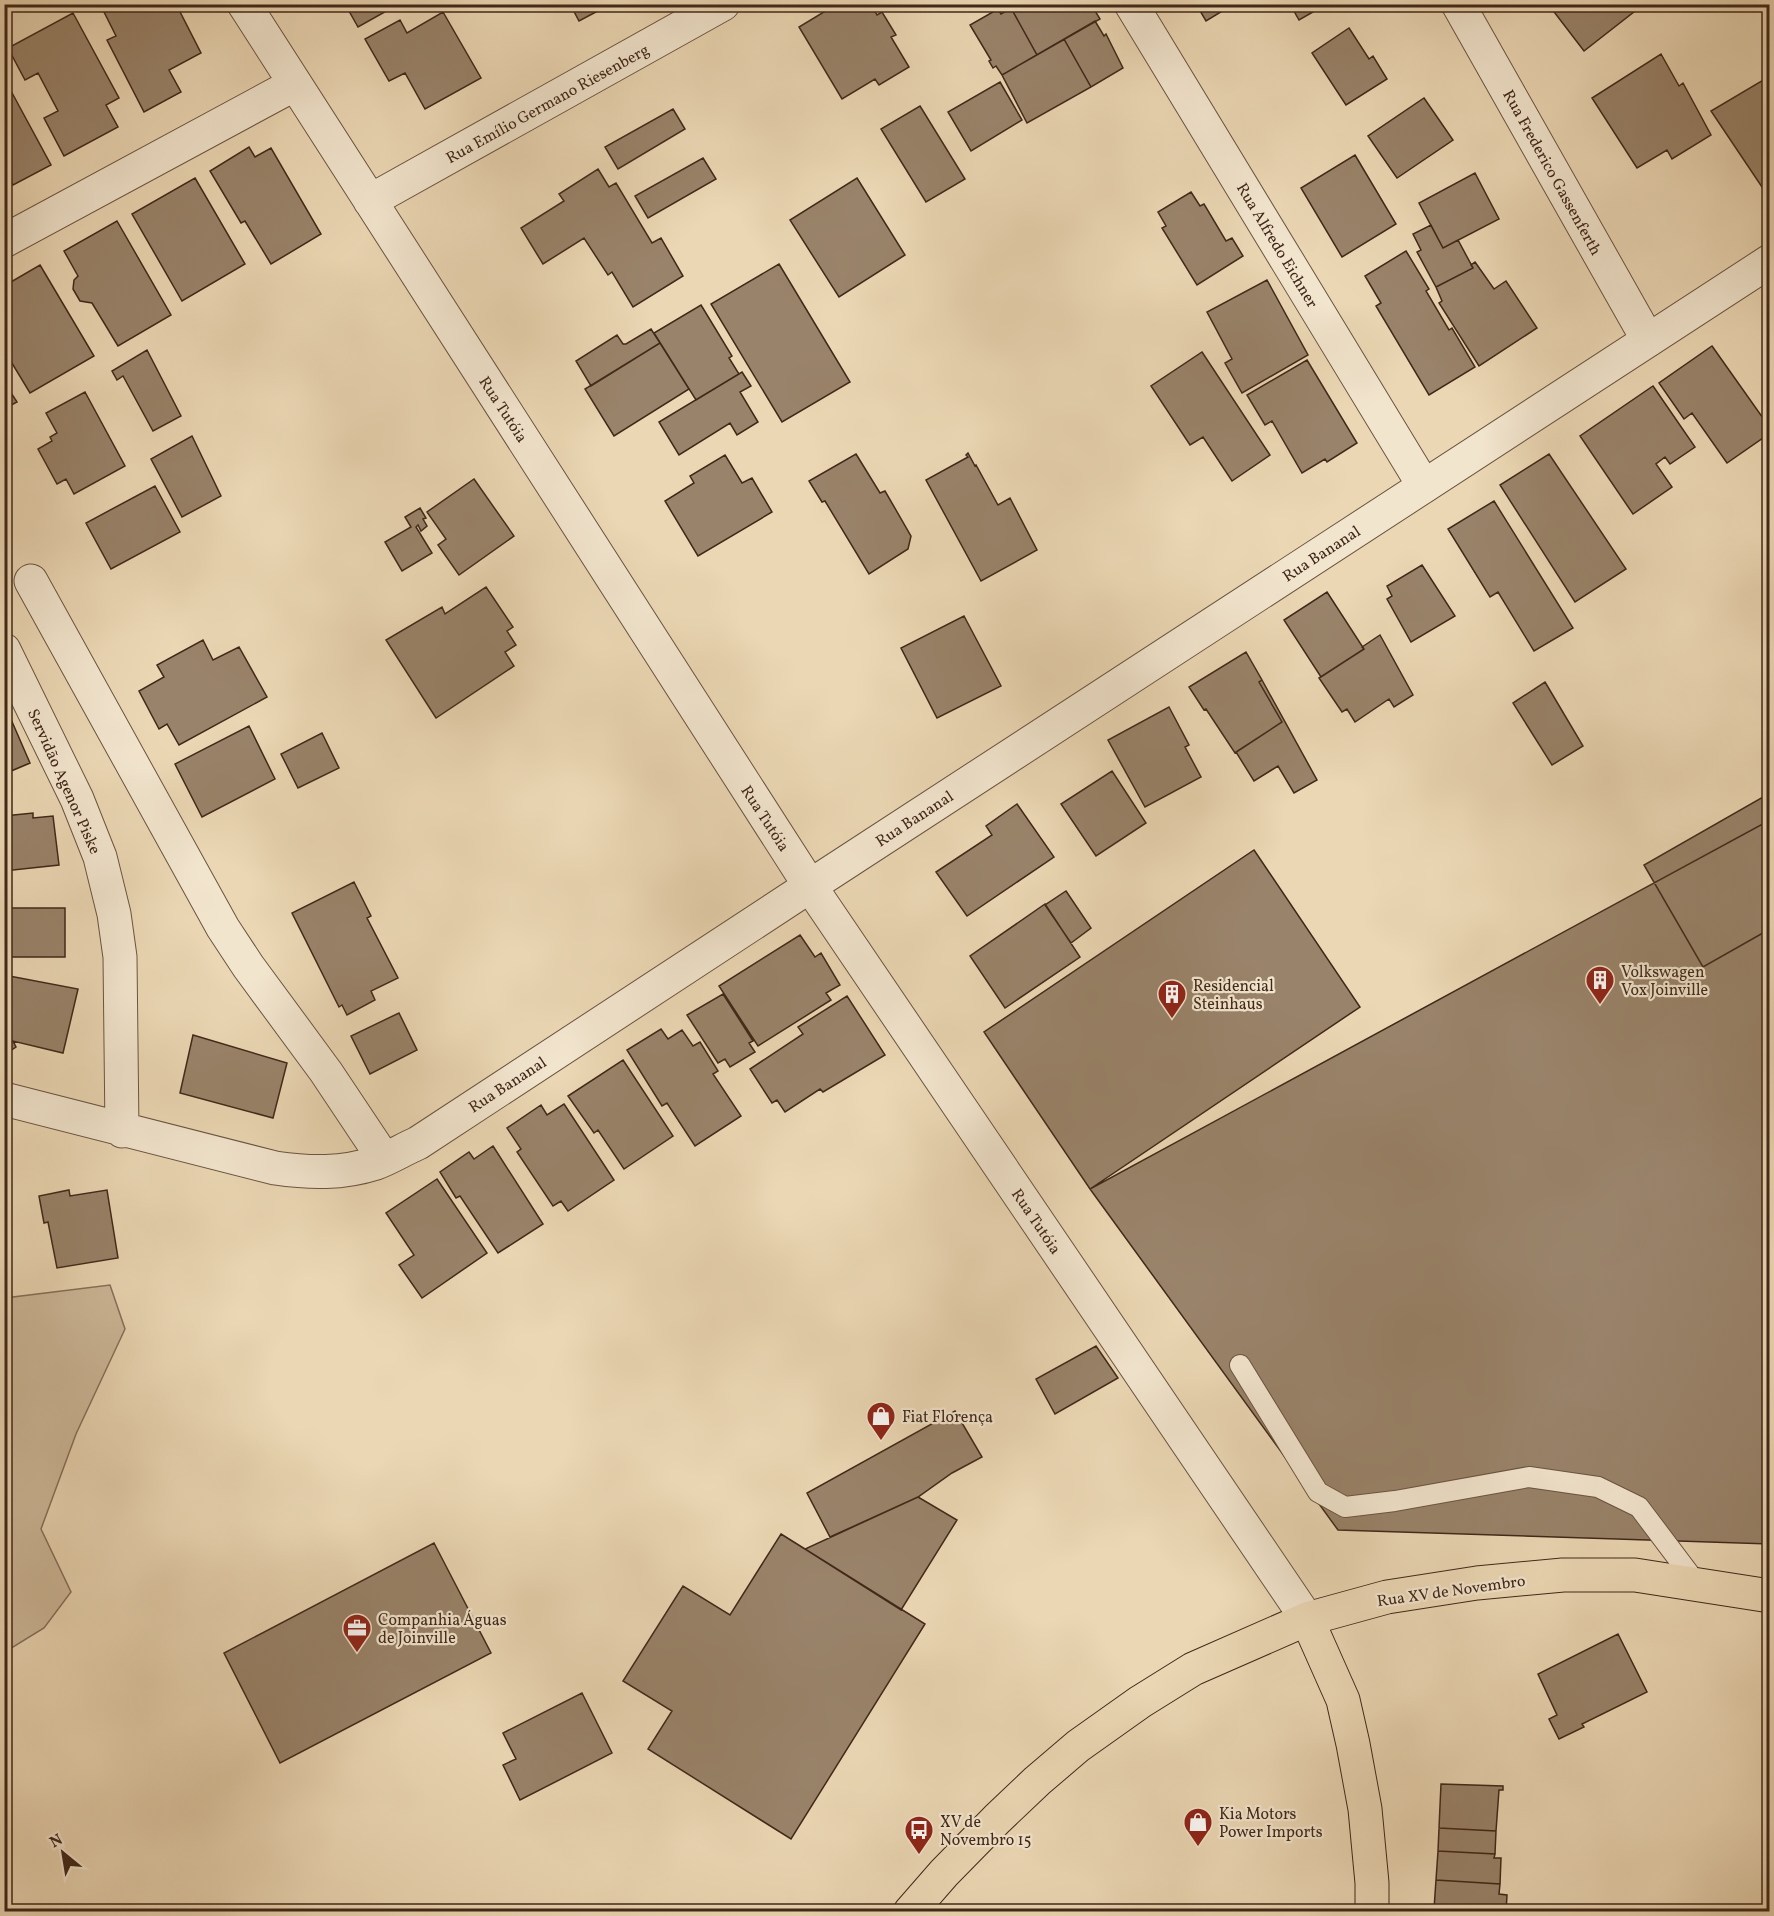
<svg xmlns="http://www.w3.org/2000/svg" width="1774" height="1916" viewBox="0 0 1774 1916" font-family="Vollkorn,serif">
	<rect width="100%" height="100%" fill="#ebd7b4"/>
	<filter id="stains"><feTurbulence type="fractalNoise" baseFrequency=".00333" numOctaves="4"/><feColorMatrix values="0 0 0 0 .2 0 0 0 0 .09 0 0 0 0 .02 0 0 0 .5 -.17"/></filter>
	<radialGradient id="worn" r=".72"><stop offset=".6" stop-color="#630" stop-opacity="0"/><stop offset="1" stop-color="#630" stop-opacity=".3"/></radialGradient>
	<path fill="#ceb99a" stroke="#87705a" stroke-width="1.5" d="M110,1285L125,1329L76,1434L41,1529L71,1592L44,1628L5,1652V1298Z"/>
	<path fill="#99836a" stroke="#402819" stroke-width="1.5" d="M100,4H176L201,53L169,70L181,92L144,112L107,40L116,36Z
		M345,4H399L358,27Z
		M570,4H611L579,21Z
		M837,4H871L877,15L882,12L896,35L891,37L909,67L879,85L875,79L842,99L799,27Z
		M1016,4H1091L1100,19L1037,55L1011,8Z
		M1196,4H1234L1206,21Z
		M1290,4H1327L1299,20Z
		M1548,4H1630L1635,11L1584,51Z
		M1011,8L1037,55L1002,75L996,66L993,68L989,61L991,60L970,25L998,9L1001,14Z
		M443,12L481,78L425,109L405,73L389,81L365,39L400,20L407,33Z
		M73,13L119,98L106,105L118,127L64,156L44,118L58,111L38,73L25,80L8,48Z
		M1095,21L1104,36L1106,34L1123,68L1091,87L1064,39Z
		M1349,28L1369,59L1373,56L1387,79L1346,105L1312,53Z
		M1064,39L1091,87L1027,123L1002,75Z
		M1661,54L1679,86L1683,83L1711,135L1672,159L1667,150L1637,168L1592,98Z
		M1770,76V195L1768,196L1711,111Z
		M4,78L51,165L13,185L4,172Z
		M1000,82L1022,120L971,151L948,112Z
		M1424,98L1453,140L1397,178L1368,136Z
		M920,106L965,179L926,202L881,129Z
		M673,109L685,129L618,169L605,147Z
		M249,147L255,157L271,148L321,234L271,264L245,221L241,223L210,171Z
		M1355,155L1396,224L1342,257L1301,188Z
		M703,158L716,179L648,218L635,196Z
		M598,169L609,187L616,183L652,243L661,238L683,276L633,307L612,272L608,275L584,238L543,264L521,228L564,201L559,194Z
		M1475,173L1499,219L1443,248L1419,203Z
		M195,178L245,264L182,301L132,214Z
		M857,178L905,255L839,297L790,220Z
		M1191,192L1200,206L1204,204L1226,241L1232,238L1243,256L1197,285L1162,228L1166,226L1158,212Z
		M117,221L171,315L118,346L92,303L80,301L73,289L74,280L78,276L64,251Z
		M1431,225L1443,248L1458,240L1473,268L1436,287L1417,252L1421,250L1413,234Z
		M1406,251L1429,289L1426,291L1449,330L1452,328L1475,367L1429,395L1376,306L1381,303L1365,276Z
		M1475,262L1494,289L1506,281L1537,328L1479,366L1439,303L1442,301L1436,287L1473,268L1471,265Z
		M779,264L850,382L782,422L711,304Z
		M40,265L94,356L30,393L4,350V286Z
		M1267,280L1308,355L1242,393L1225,363L1232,359L1207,312Z
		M701,305L732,356L729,358L739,374L696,400L654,333Z
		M651,329L660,343L591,386L576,361L617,335L623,344H626Z
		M660,343L689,389L614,436L585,389Z
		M1712,346L1770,428V433L1727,463L1692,413L1684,419L1659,383Z
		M147,350L181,416L153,431L123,376L117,380L112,371Z
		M1202,352L1270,455L1232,481L1203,437L1190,445L1151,386Z
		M1307,360L1357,443L1327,462L1325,459L1302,473L1272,421L1265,425L1247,395Z
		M742,372L751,386L740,392L758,422L737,435L730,423L679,455L659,422Z
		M4,382L17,402L4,409Z
		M1653,386L1695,447L1670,464L1665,457L1656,464L1672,487L1633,514L1580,436Z
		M85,392L125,466L74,494L66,479L57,484L38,449L52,441L50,437L57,433L46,413Z
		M192,436L221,496L182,517L151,459Z
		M968,453L975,466L976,465L998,505L1010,498L1037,550L981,581L926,480L968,457L966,455Z
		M856,454L880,493L885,491L911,536L908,549L869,574L825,501L822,502L809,481Z
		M1549,454L1626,569L1575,602L1500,485Z
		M725,455L742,483L752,478L772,512L698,556L665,501L694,483L690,476Z
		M474,479L514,536L459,575L438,545L446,539L427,512Z
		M155,486L180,532L111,569L86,523Z
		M1494,501L1573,628L1534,651L1498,592L1490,597L1448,529Z
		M420,508L426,518L423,519L427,526L421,531L418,525L416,527L432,553L402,571L385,542L411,527L405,517Z
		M1422,565L1455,616L1411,642L1387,599L1392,596L1387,586Z
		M486,587L513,627L507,631L516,645L505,652L514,666L436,718L386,640L442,607L445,614Z
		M1327,592L1364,649L1321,677L1284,620Z
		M964,616L1001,686L937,718L901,648Z
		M1380,635L1413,695L1394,707L1389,699L1355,722L1347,709L1342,712L1319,678L1364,649L1362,647Z
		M203,640L213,660L239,647L267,697L179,745L167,724L159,729L139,691L164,677L157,665Z
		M1246,652L1262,680L1259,682L1282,722L1235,753L1206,709L1204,710L1189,687Z
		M1262,680L1317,780L1294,793L1278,766L1254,781L1236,752L1282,722L1259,682Z
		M1545,682L1583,746L1552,765L1513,703Z
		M1169,707L1189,745L1185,747L1201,777L1145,807L1108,740Z
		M10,717L30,763L4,774V719Z
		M249,726L275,779L202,817L175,764Z
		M322,733L339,768L298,788L281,754Z
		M1112,771L1146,823L1096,856L1061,804Z
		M1770,793V929L1703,967L1644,865Z
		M1017,804L1054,857L967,916L936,872L992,835L986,826Z
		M33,813V818L53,816L59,865L4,871V816Z
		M1770,820V1544L1338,1530L1090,1189Z
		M1254,850L1360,1007L1090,1189L984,1032Z
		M354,882L371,916L367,918L398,978L371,991L375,1000L347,1015L342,1005L339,1007L292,913Z
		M1066,891L1091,928L1071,943L1045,905Z
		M1045,904L1080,957L1005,1008L970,956Z
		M4,908H65V957H4Z
		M800,935L815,957L821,953L840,985L826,993L831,1000L758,1046L719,986Z
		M4,975L78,989L63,1053L13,1041L16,1047L7,1053L4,1047Z
		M723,994L753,1041L749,1043L755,1052L730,1067L725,1059L718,1063L687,1015Z
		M847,996L885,1055L823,1092L820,1089L785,1112L777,1100L772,1103L750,1069L803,1034L798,1027Z
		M399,1013L417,1050L370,1074L351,1036Z
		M661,1029L668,1039L682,1030L693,1046L700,1042L718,1071L713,1074L741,1116L695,1146L667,1103L662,1106L627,1050Z
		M193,1035L287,1063L273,1118L180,1093Z
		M623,1060L673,1136L624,1169L598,1130L594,1133L568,1096Z
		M564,1104L614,1180L568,1211L561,1201L553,1206L517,1152L521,1149L507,1128L541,1105L547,1115Z
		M493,1146L543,1224L498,1253L460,1196L456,1198L440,1172L469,1152L474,1159Z
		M437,1179L487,1253L422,1298L399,1265L414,1255L386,1213Z
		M69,1190L70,1196L107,1190L118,1258L57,1268L48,1222L44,1223L39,1196Z
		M1096,1346L1118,1378L1055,1414L1036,1379Z
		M955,1411L982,1457L952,1473L918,1497L830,1537L807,1493Z
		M918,1497L957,1520L901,1610L805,1549Z
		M781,1534L925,1624L791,1839L648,1749L672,1711L623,1681L683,1586L730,1615Z
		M434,1543L491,1653L280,1763L224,1653Z
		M1618,1634L1647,1692L1582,1724L1584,1727L1559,1739L1549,1719L1557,1715L1538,1674Z
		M582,1693L612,1753L520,1800L503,1765L516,1759L503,1733Z
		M1441,1784L1503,1786V1790H1499L1496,1831L1439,1828Z
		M1439,1828L1496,1831L1495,1854L1438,1851Z
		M1438,1851L1495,1854L1494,1858H1501L1500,1884L1436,1880Z
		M1436,1880L1500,1884L1499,1894L1507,1895L1506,1912L1434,1909Z"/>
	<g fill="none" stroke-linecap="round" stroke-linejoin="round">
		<g stroke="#6b5440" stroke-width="22">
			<path id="service" d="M1240,1365L1318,1492L1345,1507L1395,1501L1529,1477L1598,1487L1639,1507L1697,1584"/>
		</g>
		<g stroke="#6b5440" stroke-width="35">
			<path id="minor" d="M1131,4L1424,486
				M1458,4L1648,340
				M370,201L723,4
				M4,241L295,84
				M31,581L223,928L248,966L326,1072L384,1159
				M4,650L77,799L100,857L114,914L120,957L122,1131
				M4,1099L275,1168C310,1173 342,1174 376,1163C390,1158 404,1149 418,1143L810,886L244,4"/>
		</g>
		<g stroke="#6b5440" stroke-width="35">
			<path id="tertiary" d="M1307,1619L810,886L1770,261"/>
		</g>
		<g stroke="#402819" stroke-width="35">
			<path id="primary" d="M1307,1619L1343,1700L1353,1744L1365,1809L1372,1883V1912
				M910,1912L944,1873L997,1819L1037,1781L1078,1746L1140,1702L1193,1669L1307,1619L1387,1597L1477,1583L1563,1575H1635L1770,1596"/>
		</g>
		<use href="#service" stroke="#f2e5ce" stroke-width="20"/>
		<use href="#minor" stroke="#f2e5ce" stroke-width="33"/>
		<use href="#tertiary" stroke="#f2e5ce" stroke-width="33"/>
		<use href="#primary" stroke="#ebd7b4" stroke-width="33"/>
	</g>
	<defs>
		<g id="building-pin" transform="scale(1.5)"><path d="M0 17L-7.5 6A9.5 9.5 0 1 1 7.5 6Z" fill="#8f2418" stroke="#f2e5ce"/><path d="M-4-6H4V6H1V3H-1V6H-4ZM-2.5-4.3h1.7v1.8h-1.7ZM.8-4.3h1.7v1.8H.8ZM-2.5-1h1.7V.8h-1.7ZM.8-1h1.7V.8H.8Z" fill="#fff"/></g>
		<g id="shop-pin" transform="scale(1.5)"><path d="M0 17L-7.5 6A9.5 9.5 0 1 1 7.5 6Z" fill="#8f2418" stroke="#f2e5ce"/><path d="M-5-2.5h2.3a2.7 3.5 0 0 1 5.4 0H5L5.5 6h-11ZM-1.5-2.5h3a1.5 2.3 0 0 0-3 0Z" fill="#fff"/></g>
		<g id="office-pin" transform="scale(1.5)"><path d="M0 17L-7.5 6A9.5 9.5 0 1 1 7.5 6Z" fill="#8f2418" stroke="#f2e5ce"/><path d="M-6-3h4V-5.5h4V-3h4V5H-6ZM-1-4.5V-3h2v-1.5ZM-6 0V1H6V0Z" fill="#fff"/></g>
		<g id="bus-pin" transform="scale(1.5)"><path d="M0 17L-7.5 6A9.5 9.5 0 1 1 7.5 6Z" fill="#8f2418" stroke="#f2e5ce"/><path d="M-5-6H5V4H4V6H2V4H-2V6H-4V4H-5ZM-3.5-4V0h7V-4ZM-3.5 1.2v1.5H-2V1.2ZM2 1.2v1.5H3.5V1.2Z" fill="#fff"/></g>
	</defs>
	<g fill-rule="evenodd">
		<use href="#building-pin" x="1600" y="980"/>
		<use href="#building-pin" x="1172" y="994"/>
		<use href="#shop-pin" x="881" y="1416"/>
		<use href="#office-pin" x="357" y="1628"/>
		<use href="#shop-pin" x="1198" y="1822"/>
		<use href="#bus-pin" x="919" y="1830"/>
	</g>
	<g text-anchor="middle" stroke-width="4.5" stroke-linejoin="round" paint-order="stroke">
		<g font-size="16" fill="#402819" stroke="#f2e5ce">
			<text transform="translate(547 103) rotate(-29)" y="6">Rua Emílio Germano Riesenberg</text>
			<text transform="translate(1553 172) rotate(61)" y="6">Rua Frederico Gassenferth</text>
			<text transform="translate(1278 245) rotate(59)" y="6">Rua Alfredo Eichner</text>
			<text transform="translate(504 409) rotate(57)" y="6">Rua Tutóia</text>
			<text transform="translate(1321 553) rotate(-33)" y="6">Rua Bananal</text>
			<text transform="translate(65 781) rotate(66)" y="6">Servidão Agenor Piske</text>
			<text transform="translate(766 818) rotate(57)" y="6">Rua Tutóia</text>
			<text transform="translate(914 818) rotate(-33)" y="6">Rua Bananal</text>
			<text transform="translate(507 1084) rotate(-33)" y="6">Rua Bananal</text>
			<text transform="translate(1037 1221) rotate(56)" y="6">Rua Tutóia</text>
			<text transform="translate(1451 1590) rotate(-8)" y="6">Rua XV de Novembro</text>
		</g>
		<g font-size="16" fill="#402819" stroke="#f2e5ce" text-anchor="start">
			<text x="1621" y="977">Volkswagen<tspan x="1621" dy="18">Vox Joinville</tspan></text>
			<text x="1193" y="991">Residencial<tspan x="1193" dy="18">Steinhaus</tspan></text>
			<text x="902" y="1422">Fiat Florença</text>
			<text x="378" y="1625">Companhia Águas<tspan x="378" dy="18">de Joinville</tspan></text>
			<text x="1219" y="1819">Kia Motors<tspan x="1219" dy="18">Power Imports</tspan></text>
			<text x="940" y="1827">XV de<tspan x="940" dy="18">Novembro 15</tspan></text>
		</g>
	</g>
	<rect width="1774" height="1916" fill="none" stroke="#ebd7b4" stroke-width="24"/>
	<rect x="6" y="6" width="1762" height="1904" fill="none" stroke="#402819" stroke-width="3"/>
	<rect x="12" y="12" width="1750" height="1892" fill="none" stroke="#402819" stroke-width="1.5"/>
	<g transform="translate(63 1853) rotate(330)" stroke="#f2e5ce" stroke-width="4.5" paint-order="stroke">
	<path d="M0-4.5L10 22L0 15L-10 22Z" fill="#402819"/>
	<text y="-9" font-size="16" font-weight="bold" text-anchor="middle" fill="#402819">N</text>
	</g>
	<rect width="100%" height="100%" filter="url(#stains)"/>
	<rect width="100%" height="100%" fill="url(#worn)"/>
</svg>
